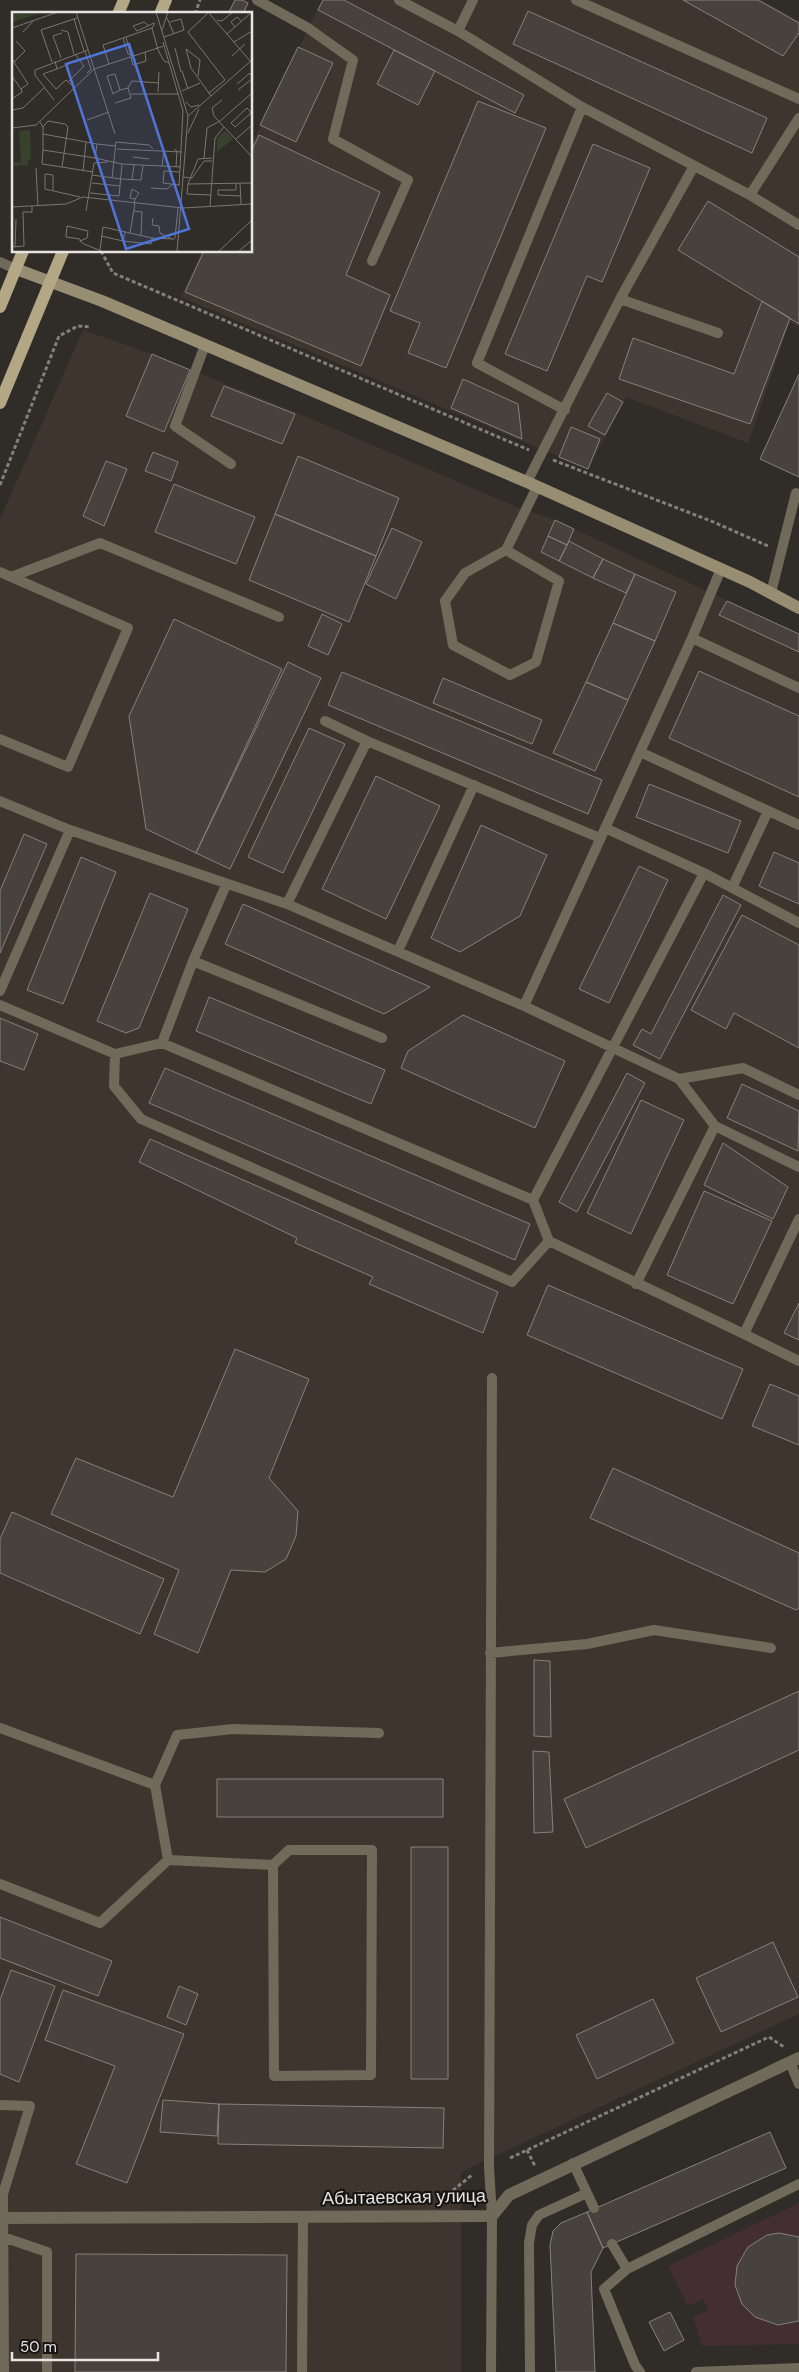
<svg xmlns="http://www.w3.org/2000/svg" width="799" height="2372" viewBox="0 0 799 2372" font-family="'DM Sans',sans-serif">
	<rect width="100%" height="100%" fill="#302c28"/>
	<path fill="#3e362e" d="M322,0H762L799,21V327L790,322L748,443L626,397L588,469L181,297L202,251H251V145Z
		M83,330L152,354L300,414L514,506L555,520L799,634V2014L461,2172V2372H0V519Z"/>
	<path fill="#422e33" d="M799,2203V2344L702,2346L693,2317L708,2310L703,2299L688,2306L668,2266Z"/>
	<path fill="#47423e" stroke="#86817c" d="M235,0H242L248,3L243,14H228Z
		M323,0H344L524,95L515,113L318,10Z
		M683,0H758L799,23V33L783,56Z
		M528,11L767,118L752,153L513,44Z
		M298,47L333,63L296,142L260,125Z
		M394,50L435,71L418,105L377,84Z
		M478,101L546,128L446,368L408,353L420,323L390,311Z
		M259,135L380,192L346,275L390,295L361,366L185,292L204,251H251V152Z
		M593,144L650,168L602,282L587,276L547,371L505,354Z
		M708,201L799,257V324L678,250Z
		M762,301L790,318L750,424L619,379L633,338L734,374Z
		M152,354L190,370L164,432L126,416Z
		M799,374V477L760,459Z
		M463,379L518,404L522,439L451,408Z
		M224,386L295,414L282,444L211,416Z
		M607,393L623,402L605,435L588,426Z
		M571,427L600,439L588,469L559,457Z
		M153,452L178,462L171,481L145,471Z
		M298,456L399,498L376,556L275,514Z
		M106,461L127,469L104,526L83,516Z
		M174,484L255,517L236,564L155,532Z
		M275,514L376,556L349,622L249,580Z
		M555,520L574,529L567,545L548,536Z
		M392,528L422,542L396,599L366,584Z
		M548,536L567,545L559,561L541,552Z
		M569,541L603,559L593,578L559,561Z
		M603,559L635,574L626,593L593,578Z
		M635,574L676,592L655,641L613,623Z
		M727,601L799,634V652L719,615Z
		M322,614L342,624L328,655L308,646Z
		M174,619L282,669L196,853L146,829L129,716Z
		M613,623L655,641L628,700L586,682Z
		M288,662L321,678L230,869L196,853Z
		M699,671L799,716V797L669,738Z
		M342,672L602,780L588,814L328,705Z
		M443,678L542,720L532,744L433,703Z
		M586,682L628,700L595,771L553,753Z
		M309,728L345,744L283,873L248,857Z
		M376,776L440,806L386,919L322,889Z
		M649,784L741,821L728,853L636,817Z
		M481,825L547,855L520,916L460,952L431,938Z
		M24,834L47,844L0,953V891Z
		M774,852L799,863V904L759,886Z
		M81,857L116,872L63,1004L27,990Z
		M639,866L668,880L609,1003L579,989Z
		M150,893L188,909L139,1028L126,1033L97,1021Z
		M723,895L741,905L660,1059L633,1045L642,1029L651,1034Z
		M243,904L430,987L384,1014L225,944Z
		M742,915L799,945V1048L734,1013L726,1029L691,1010Z
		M209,997L385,1070L371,1104L196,1031Z
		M463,1015L565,1061L535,1128L401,1068L408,1051Z
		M0,1018L38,1034L24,1070L0,1061Z
		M165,1068L530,1224L515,1260L149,1103Z
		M627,1073L645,1083L577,1212L559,1202Z
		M742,1084L799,1111L798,1151L727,1118Z
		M641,1100L684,1120L631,1234L587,1213Z
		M150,1139L498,1292L483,1333L369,1284L373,1277L295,1243L297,1238L139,1162Z
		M723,1143L788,1187L773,1219L704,1185Z
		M704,1191L772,1221L733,1304L667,1275Z
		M548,1285L743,1369L722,1419L527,1335Z
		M799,1303V1340L784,1333Z
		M235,1349L309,1379L269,1478L298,1511L296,1536L286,1559L265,1572L231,1570L198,1653L154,1634L179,1570L51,1514L76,1458L173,1497Z
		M770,1384L799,1396V1445L752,1426Z
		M613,1468L799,1553V1608L796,1610L590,1518Z
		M12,1512L164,1579L140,1634L0,1573V1539Z
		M534,1660L550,1661L551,1737L534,1736Z
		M799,1691V1750L586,1848L564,1799Z
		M533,1751L549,1752L553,1832L534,1833Z
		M217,1779H443V1817H217Z
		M411,1847H448V2079H411Z
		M0,1917L112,1961L98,1996L0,1958Z
		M773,1942L798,1997L721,2032L696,1978Z
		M11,1970L55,1986L19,2082L0,2074V2000Z
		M179,1986L198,1994L186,2025L167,2017Z
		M63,1990L184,2034L127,2183L76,2164L115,2066L45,2040Z
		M653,1999L674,2043L597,2079L576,2035Z
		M163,2100L219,2104L217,2136L160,2132Z
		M219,2104L444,2108L443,2148L218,2144Z
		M770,2132L786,2168L603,2248L587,2212Z
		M587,2212L603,2248L591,2272L595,2372H556L550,2245L553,2231L561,2223Z
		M779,2233L799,2237V2321L778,2325L755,2317L742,2304L735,2285L737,2266L748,2247L767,2235Z
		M76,2254L287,2255L286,2372H75Z
		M670,2312L684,2340L664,2351L649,2322Z"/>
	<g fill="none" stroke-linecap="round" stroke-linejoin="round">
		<path stroke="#827f7c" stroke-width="3" stroke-dasharray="4 2.5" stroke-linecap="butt" d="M195,14L200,0
			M101,251L113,273L529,450
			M553,460L711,521L768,546
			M0,485L59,336L78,326L91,327
			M527,2150L535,2166
			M510,2158L769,2037L784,2047
			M357,2193L447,2195L472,2175"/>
		<path stroke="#706a5a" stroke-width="10" d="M257,0L308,28L353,60L333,139L408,180L372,261
			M399,0L458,31L582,107L750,195L799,225
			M576,0L799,99
			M458,31L473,0
			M750,195L799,118
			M0,262L16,269
			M620,299L718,333
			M205,345L175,426L231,464
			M565,410L477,363L582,107
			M527,482L620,299L694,166
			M506,550L465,573L445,601L453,645L510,675L536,662L559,581L506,550L537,487
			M0,572L128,628L68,767L0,739
			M11,577L100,543L279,617
			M771,593L796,493
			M692,638L721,569
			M325,721L367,741
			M640,752L799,825
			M0,801L70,830L287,904L524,1006L679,1079L715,1126L799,1167
			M605,828L704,873L799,923
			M732,888L768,811
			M287,904L367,741L600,838
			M398,951L474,785
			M193,961L382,1038
			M0,991L70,830
			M0,1005L115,1054L162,1043L533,1200
			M524,1006L692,638L799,688
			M162,1043L193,961L226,885
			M115,1054L114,1086L141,1119L512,1282L549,1241L533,1200L704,873
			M679,1079L743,1068L799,1095
			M549,1241L744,1334L799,1219
			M636,1284L715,1126
			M744,1334L799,1361
			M490,1653L587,1644L654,1630L771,1648
			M0,1728L155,1785
			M168,1860L155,1785L177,1735L233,1729L379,1733
			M0,1884L100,1923L168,1860L273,1865L274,2076L371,2075L372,1850H289L273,1865
			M790,2062L799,2084
			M0,2105L30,2106L3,2194L4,2372
			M573,2163L594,2208
			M3,2237L47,2252V2372
			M612,2244L627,2269
			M302,2372L303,2216
			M491,2372L492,2216L489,2167L492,1378
			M530,2372L529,2243L532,2225L539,2215L587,2193
			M640,2372L635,2365L604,2289L627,2269L799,2184
			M696,2372L799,2368"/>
		<path stroke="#706a5a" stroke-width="12" d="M0,2218L492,2216L509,2195L799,2058"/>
		<path stroke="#968d73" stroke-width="12" d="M16,269L102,301L527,482L750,582L799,608"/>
		<path stroke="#b3a786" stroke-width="12" d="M118,14L124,0
			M160,14L166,0
			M0,307L23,251
			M0,403L63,251"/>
	</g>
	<g text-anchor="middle" stroke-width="4.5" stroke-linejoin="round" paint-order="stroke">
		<g font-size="18" fill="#e7e4e2" stroke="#171513">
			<text transform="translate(404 2197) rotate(-1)" y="6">Абытаевская улица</text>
		</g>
	</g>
	<g transform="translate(12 12)">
		<rect width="240" height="240" fill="#302c28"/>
		<path d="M0,0H31L1,10ZM18,118L19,148H16V153L0,154V151L9,150L7,119ZM213,119L221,127L205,140V126Z" fill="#37412c"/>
		<path fill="none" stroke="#797672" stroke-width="1" d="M64,0L103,122M144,0L176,104L165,240M196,0L239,50M196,1L176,20L213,68M155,6L162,22M62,7L72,39M205,8L210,9L221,0M143,11L140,16L146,38L152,49L157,51M136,13L132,10L121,14L125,19L142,11M223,15L219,10L225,5L229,9M0,16L46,0M49,18L56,20L62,42M150,18L156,0M11,20L22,8M215,22L240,0M114,25L121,53L134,49L133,40M152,25L172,18L169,7L158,10M111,26L116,42L120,43M151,30L171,99L167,174M222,30L240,19M163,36L169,60M174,37L179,56L199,84M174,37L188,48L186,64M73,39L79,57L75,61M220,44L233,32M49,46L41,24L50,21M0,47L16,72L9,77L0,64M43,49L45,57L31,62L44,77L54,68L63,76M2,50L13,39L4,29M40,50L29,18L65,6M97,52L91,33L140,16M45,57L65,48M170,59L176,77M57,69L72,54L63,42M225,72L238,61L240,64M108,78L101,82L95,64L103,62L108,78L116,76L120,69L147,71M226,78L240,67M170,79L188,71M146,80L147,60M197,81L213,68M119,82H167M0,87L10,80L9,77M42,88L23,63V58L76,38M210,88L200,96L202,104L240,145M174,90L179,95L187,93M103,91L119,86L116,76M0,98L11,96L32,76M240,100L239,101L223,115L219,111L235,96L238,99L239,101L240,102M176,104L240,48M75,108L97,100M28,110L31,115V138L83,146M31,115L36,109L53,112L56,115L50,155L81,160M0,116L24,113L82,57L152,34M176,121L187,97M31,122L85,132M224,127L240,113M103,134L85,132L83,146L110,152L169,155M105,137L170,140M162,137L165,139L164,155M31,138L30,152L50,155M121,145L137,147M192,146L195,116L208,109L240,81M150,154L152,138M24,156L26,194M71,159L74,130M80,163L109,167M171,165L180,166L192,149H200M100,166L104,130L137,133L141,137M109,167L129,168L131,153M120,168L122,153M80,171L108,174M224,171V178H206V183L228,184M228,171L229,192M176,172L240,171M167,173L151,171L152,159L168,160M139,176L155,177L161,172M41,178V163L33,162V177L68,185M78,181L107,184L110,152M199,183L175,182L176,172L186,147L200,146M122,192L123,187L118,186L120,177L127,181L123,187M198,194L203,126L212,115M0,195L54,192L71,185L171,196L240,192M74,199L82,151L96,150M122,199L130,200L129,223M141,206L140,213L147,214L148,221L160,227M118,221L123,192M89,224L111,229L113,220M163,226L166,196M68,229L75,226L76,219L55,214L54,225L68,227V229L72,232L92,240M111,229L139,232L140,226M0,235L12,234L11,200H20V194M3,235L4,207M88,238L91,215L140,226L163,227M206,240L240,208M226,240L240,228"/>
		<path fill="#5074da" fill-opacity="0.15" stroke="#5074da" stroke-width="2.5" d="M117,32L177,217L114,237L54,52Z"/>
		<rect width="240" height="240" fill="none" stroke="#e7e4e2" stroke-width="2.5"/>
	</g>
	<path d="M12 2352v8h146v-8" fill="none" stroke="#e7e4e2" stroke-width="2.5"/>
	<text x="20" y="2352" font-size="15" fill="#e7e4e2" stroke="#171513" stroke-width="4" paint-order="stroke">50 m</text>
</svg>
